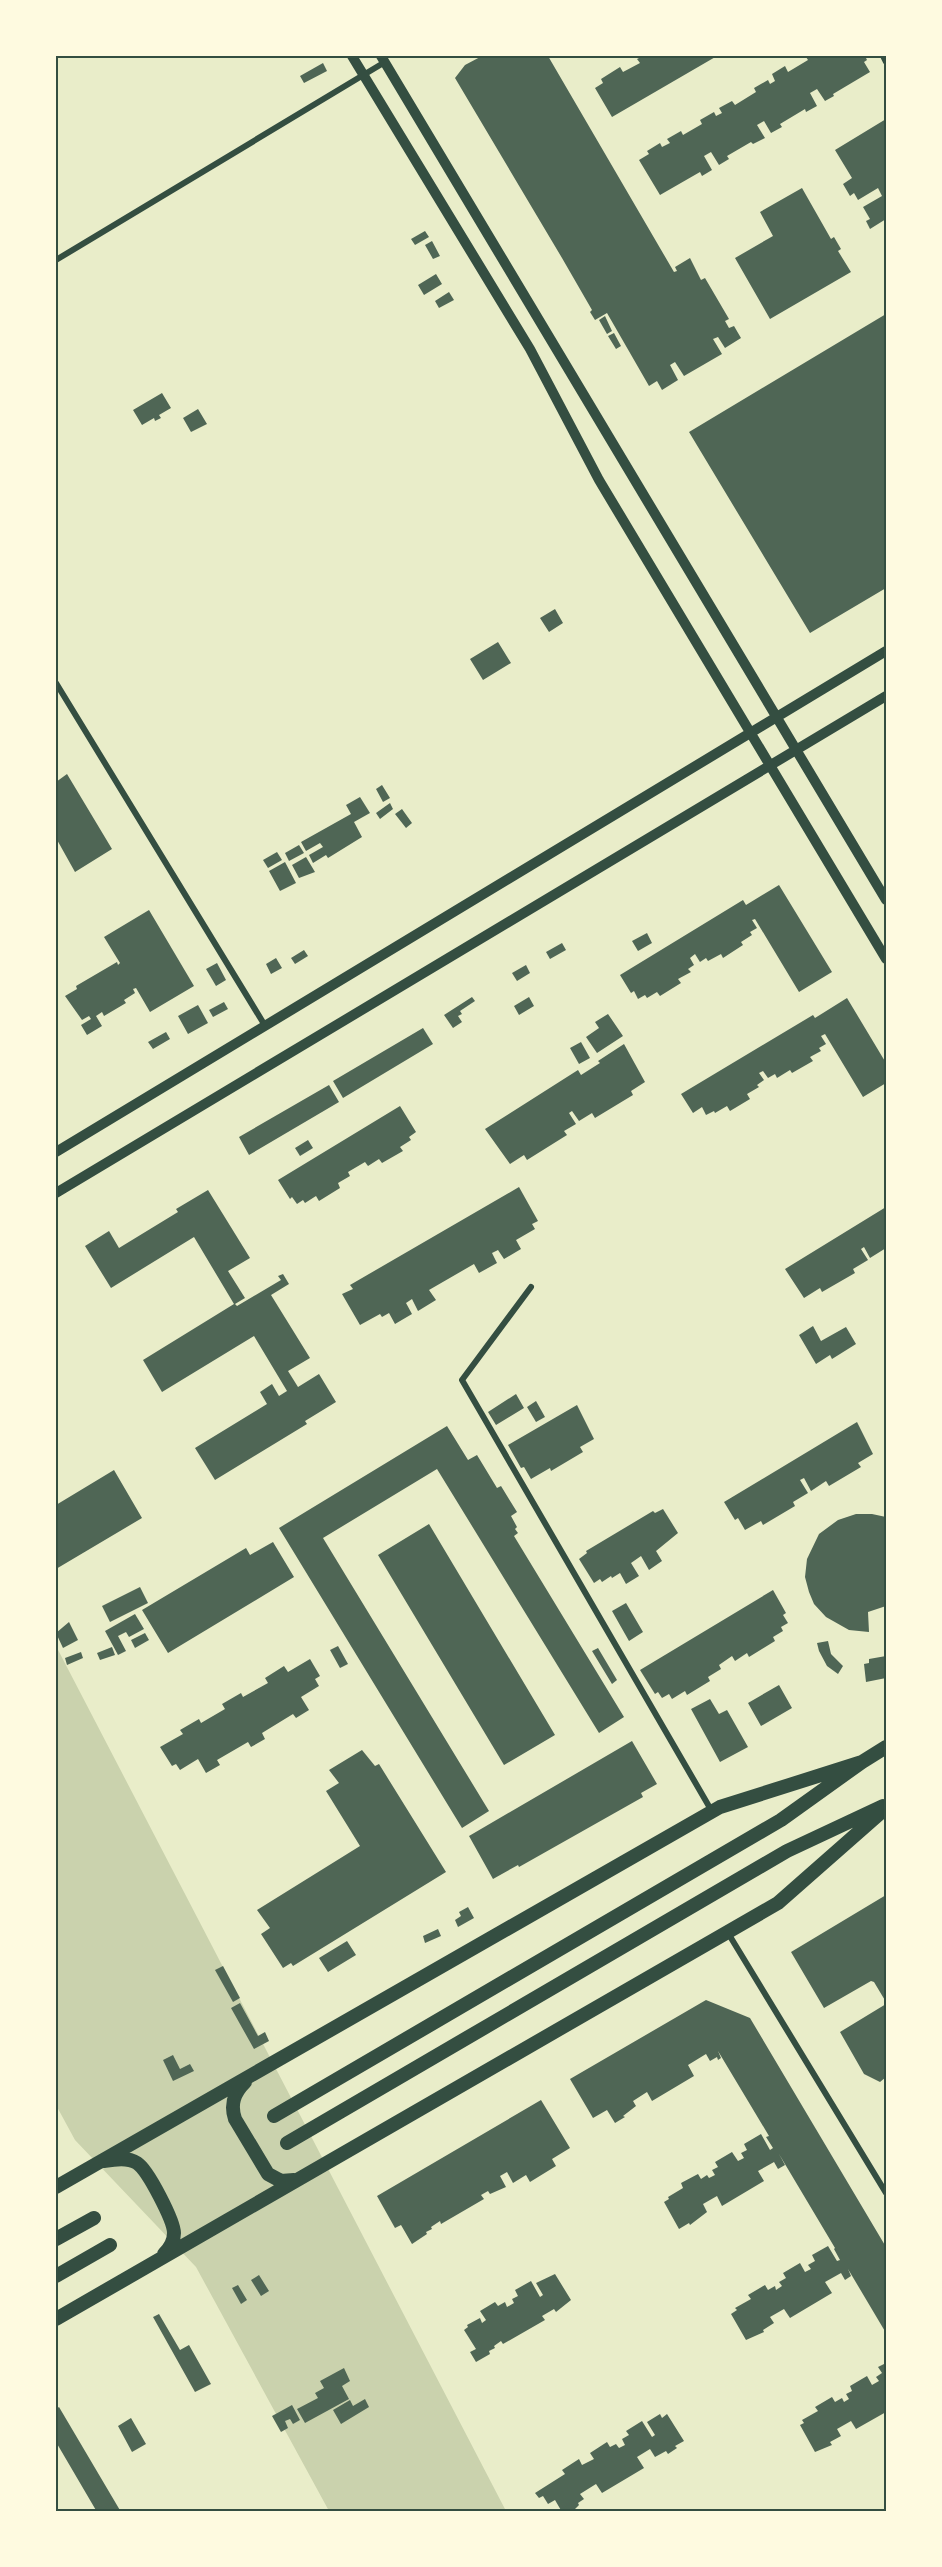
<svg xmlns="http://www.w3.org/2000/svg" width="942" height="2567" viewBox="0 0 942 2567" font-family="'Fira Sans',sans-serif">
	<rect width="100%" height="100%" fill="#e9edc9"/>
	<path fill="#cad2ad" d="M56,1646L506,2511H329L196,2267L75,2140L56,2105Z"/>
	<path fill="#4f6655" d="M482,56H548L674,272L677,271L675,267L690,258L701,280L705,278L729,319L725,321L729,328L734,326L741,338L725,348L718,337L713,339L722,354L684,376L675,362L670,365L678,380L662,390L657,381L649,386L607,313L595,320L590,312L592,310L562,258L455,78L465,65Z
		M643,56H717L612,117L595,88L603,83L601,79L620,67L623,72L640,63L637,59Z
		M808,56H865L867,60L864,62L870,72L833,94L834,96L825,101L817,89L810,93L817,106L806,112L805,109L780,124L782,127L771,133L764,121L757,125L765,138L753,144L751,142L727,156L729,159L719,165L711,152L704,156L712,170L702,176L700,172L660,195L639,160L649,154L647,151L660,143L662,147L670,143L667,139L681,131L683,135L702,124L700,120L714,112L716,116L722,113L719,108L732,101L735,105L756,92L754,88L768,80L770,84L775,81L772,74L785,66L788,72L808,60L806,57Z
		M323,63L327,71L304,83L300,76Z
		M886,119V219L870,229L866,221L870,219L863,207L882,196L878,188L858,200L854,193L850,196L843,184L852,178L835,150Z
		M802,188L831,239L834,237L841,249L838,251L851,272L770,319L735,258L773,236L760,212Z
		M425,231L429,237L415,245L411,239Z
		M432,241L440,256L433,259L425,245Z
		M436,274L442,284L424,295L418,285Z
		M449,292L454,300L439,308L435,301Z
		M886,314V588L810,633L689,432Z
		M605,316L612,331L607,334L599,320Z
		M614,333L621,346L616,349L608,336Z
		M162,393L171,408L159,415L161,418L155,421L154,418L142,425L133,410Z
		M198,409L207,424L191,432L183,418Z
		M555,609L563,623L549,632L540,618Z
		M498,642L511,663L483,680L470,659Z
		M67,774L112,849L75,872L56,838V782Z
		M382,785L390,798L383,802L376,789Z
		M360,797L370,813L354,822L362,837L328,858L326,855L313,863L309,855L323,847L320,843L306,851L301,842L351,814L346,805Z
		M390,803L393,809L380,819L376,813Z
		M402,809L412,823L406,828L395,814Z
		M299,845L304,853L289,861L285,853Z
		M277,852L282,860L268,868L263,860Z
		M306,857L315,872L299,878L292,865Z
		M285,862L296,883L280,891L269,871Z
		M779,885L832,972L799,992L755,919L752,920L757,928L750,932L752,935L741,942L743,945L723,958L721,954L708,961L706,958L700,962L695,954L690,958L694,965L688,969L691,972L678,979L681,983L660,996L657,992L647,998L645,995L638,999L634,991L631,993L620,975L743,900L746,905Z
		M149,910L194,986L150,1012L136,988L133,989L135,993L124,1000L126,1003L104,1016L102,1012L96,1016L102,1026L87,1035L81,1025L91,1019L89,1016L82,1020L65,996L77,989L76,986L117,962L118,965L120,963L104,937Z
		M647,933L652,943L638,951L632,941Z
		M562,943L566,950L550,959L546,952Z
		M304,950L308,956L295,964L291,958Z
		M276,958L282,968L271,974L266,964Z
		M217,963L226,980L216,986L206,969Z
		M526,965L530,973L517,981L512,973Z
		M472,997L475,1001L460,1011L462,1014L458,1016L462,1022L453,1028L444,1015Z
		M529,997L534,1006L519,1015L514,1006Z
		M847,998L886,1063V1083L863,1097L825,1034L821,1036L826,1044L819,1048L821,1051L810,1057L813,1061L792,1073L790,1070L777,1078L775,1074L768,1078L763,1071L759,1073L764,1080L757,1085L759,1087L747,1094L750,1099L730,1111L727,1106L715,1113L714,1111L706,1115L702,1107L693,1113L681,1094L813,1015L815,1018Z
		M224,1002L228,1009L213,1017L209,1010Z
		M198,1005L208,1023L188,1034L178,1016Z
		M608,1014L623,1036L597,1053L586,1037L599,1028L595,1022Z
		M423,1028L433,1044L343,1098L333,1081Z
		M166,1032L170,1039L153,1049L148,1042Z
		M581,1042L590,1058L579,1064L570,1048Z
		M624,1044L645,1082L631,1091L633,1095L595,1118L592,1113L579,1121L572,1111L569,1113L576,1124L564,1131L567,1135L527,1160L524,1155L510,1164L485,1129L578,1070L581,1075L600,1063L598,1061Z
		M329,1085L339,1102L249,1155L239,1137Z
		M400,1106L416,1132L409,1137L411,1140L400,1147L403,1151L382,1163L379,1159L368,1166L365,1162L348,1172L350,1176L338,1183L340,1188L319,1201L316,1196L305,1203L303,1200L297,1204L292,1197L290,1199L278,1180Z
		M308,1140L313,1148L300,1156L295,1148Z
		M519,1187L538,1221L532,1224L535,1229L516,1240L521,1249L504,1259L498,1250L492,1253L497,1263L479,1273L474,1264L429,1290L436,1300L418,1311L412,1299L406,1303L412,1314L395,1324L389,1313L382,1317L380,1314L360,1325L342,1294L353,1289L350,1285Z
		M208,1190L250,1258L228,1271L245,1298L235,1304L237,1306L281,1280L278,1276L283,1274L289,1284L271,1295L310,1358L288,1371L298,1387L319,1374L336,1402L305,1421L307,1424L215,1480L195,1448L267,1404L260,1392L272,1384L279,1396L287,1391L254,1336L162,1392L143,1360L234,1304L194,1237L111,1288L85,1246L109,1231L119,1248L178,1212L176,1209Z
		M886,1207V1248L870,1258L864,1247L861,1249L868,1260L853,1269L855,1273L822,1292L820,1288L804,1298L785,1269Z
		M813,1326L821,1341L846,1327L856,1344L832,1359L830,1355L816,1364L799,1335Z
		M516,1394L524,1408L496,1425L488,1412Z
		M536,1401L545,1417L536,1422L527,1407Z
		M577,1405L594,1439L580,1447L583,1452L551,1471L550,1468L531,1479L524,1467L521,1468L508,1445Z
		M857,1422L873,1454L858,1463L861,1467L829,1486L826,1481L811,1491L804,1478L800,1480L808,1493L793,1502L795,1506L763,1525L761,1521L745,1530L738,1518L735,1520L724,1502Z
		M447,1426L468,1460L477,1455L497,1488L501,1486L517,1512L511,1516L517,1527L515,1529L518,1533L514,1536L624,1717L599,1733L437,1469L323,1538L489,1811L462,1828L279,1528Z
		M114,1470L142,1518L56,1569V1505Z
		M663,1509L678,1533L656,1551L662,1561L649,1570L641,1556L631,1563L639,1576L626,1584L620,1573L612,1578L611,1576L602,1582L600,1579L594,1583L579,1559L587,1553L586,1551L653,1511L655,1513Z
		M856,1514H872L886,1517V1606L868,1612L869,1632L849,1630L826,1617L814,1604L809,1592L805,1577L807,1559L819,1534L838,1520Z
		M429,1524L555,1735L504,1765L378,1555Z
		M273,1542L294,1577L168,1653L142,1610L246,1548L250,1555Z
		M140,1587L148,1603L110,1622L102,1606Z
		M773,1590L786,1613L783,1615L788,1623L781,1627L783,1631L773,1637L775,1641L749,1657L747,1653L735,1661L732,1656L719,1665L721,1669L708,1677L710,1681L687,1695L685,1691L672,1699L669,1694L662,1698L658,1692L655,1694L640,1670Z
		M626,1603L643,1632L629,1641L612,1611Z
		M135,1614L144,1629L129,1637L126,1632L118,1636L126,1651L118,1655L105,1631Z
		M69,1622L78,1640L63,1648L56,1633Z
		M145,1633L149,1640L135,1648L131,1640Z
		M828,1641L831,1654L843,1666L838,1674L827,1666L819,1651L817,1643Z
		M338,1646L348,1664L340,1668L330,1650Z
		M112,1647L115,1655L100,1660L97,1653Z
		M598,1648L617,1680L612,1684L592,1651Z
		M81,1652L83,1658L67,1665L65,1658Z
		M886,1656V1678L866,1682L864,1664L869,1663V1659Z
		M310,1659L320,1676L315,1679L319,1686L301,1697L309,1710L296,1718L293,1714L262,1733L265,1739L251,1747L248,1742L217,1760L220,1765L206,1773L198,1759L180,1770L176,1764L172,1766L160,1747L183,1734L180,1730L199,1719L201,1723L225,1709L222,1704L241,1693L243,1697L268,1683L265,1678L284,1666L288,1672Z
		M779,1685L792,1708L761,1726L748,1703Z
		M710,1699L719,1714L727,1710L748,1747L720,1762L691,1709Z
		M632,1741L657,1784L641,1793L643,1797L519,1867L518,1865L493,1879L469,1836Z
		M362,1750L375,1766L379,1764L446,1872L293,1966L291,1963L283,1968L261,1934L270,1928L257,1910L360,1846L326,1791L339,1783L329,1770Z
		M886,1895V2002L874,1982L871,1981L824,2008L791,1952Z
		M468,1907L474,1918L458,1927L455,1920L461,1916L459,1912Z
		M438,1929L441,1936L425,1943L423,1936Z
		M347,1941L356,1955L328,1972L319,1958Z
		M223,1966L240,1998L233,2002L215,1970Z
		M706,2000L750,2018L886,2247V2333L848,2269L851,2276L845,2280L841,2273L825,2282L832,2293L790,2318L784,2309L770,2317L774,2323L763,2330L764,2332L746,2340L731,2314L737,2310L735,2308L751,2299L748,2295L765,2285L768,2290L775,2286L776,2290L782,2286L779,2282L786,2278L783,2273L800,2263L805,2272L811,2269L808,2265L815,2261L812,2255L828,2246L837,2261L840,2260L834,2249L835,2248L779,2154L785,2165L778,2169L774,2162L758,2171L764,2181L722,2206L717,2196L703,2204L707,2212L690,2225L689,2223L679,2229L664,2202L669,2199L668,2197L683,2188L681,2183L698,2174L701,2179L707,2175L709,2178L715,2175L712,2170L718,2167L715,2162L732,2152L738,2161L744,2158L741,2153L747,2150L744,2144L761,2134L770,2150L773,2148L766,2137L769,2136L718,2051L721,2058L718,2060L717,2057L710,2061L706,2054L688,2065L694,2076L652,2101L647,2092L633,2101L636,2106L623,2116L625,2117L615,2123L607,2110L593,2118L570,2079Z
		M240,2003L258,2036L265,2032L269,2041L254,2049L231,2008Z
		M886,2004V2077L880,2082L864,2074L840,2032Z
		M173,2055L180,2069L190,2064L194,2071L173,2081L163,2060Z
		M541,2100L570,2148L552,2159L556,2166L530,2182L526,2175L513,2183L507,2172L500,2176L506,2187L490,2194L488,2191L481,2195L484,2199L441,2224L440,2221L431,2227L432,2229L426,2232L427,2234L412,2244L401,2225L395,2228L377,2196Z
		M555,2274L571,2300L556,2312L554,2309L542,2316L545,2320L503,2344L501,2341L494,2346L495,2348L489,2351L490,2354L476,2362L470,2352L476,2349L464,2330L468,2327L467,2325L480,2318L482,2323L486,2320L480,2311L495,2302L498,2306L505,2302L507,2307L514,2303L512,2299L518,2296L515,2290L531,2281L540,2297L543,2295L536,2283Z
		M259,2275L269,2291L261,2296L251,2280Z
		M238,2285L247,2300L241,2304L232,2288Z
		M159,2314L180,2350L189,2345L211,2384L195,2392L153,2317Z
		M886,2363V2412L856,2429L851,2421L837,2429L841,2436L830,2442L832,2445L815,2452L800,2425L804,2423L802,2420L818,2411L815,2407L832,2397L835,2402L842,2398L844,2402L849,2399L846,2394L852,2391L850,2386L867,2376L872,2385L879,2381L876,2377L882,2373L878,2367Z
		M344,2368L350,2381L342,2386L349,2399L305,2423L297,2409L318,2398L315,2393L324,2388L320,2381Z
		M365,2399L369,2407L341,2424L333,2410L350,2400L353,2406Z
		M292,2405L300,2420L293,2424L290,2419L285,2421L288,2428L281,2432L272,2416Z
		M59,2407L121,2512H97L56,2442V2409Z
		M660,2414L662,2418L667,2414L684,2441L675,2446L677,2448L668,2454L666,2451L655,2457L650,2449L637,2457L644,2468L602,2493L596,2484L580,2494L584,2499L578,2503L579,2505L572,2512H562L555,2500L548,2504L543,2496L539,2498L535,2493L565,2474L562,2470L579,2459L582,2465L594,2459L590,2453L607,2442L610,2447L616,2444L619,2448L625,2445L622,2439L629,2435L626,2431L642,2421L652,2437L655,2435L647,2422Z
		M131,2418L146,2444L132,2452L118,2426Z"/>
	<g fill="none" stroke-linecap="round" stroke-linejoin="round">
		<path stroke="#344e41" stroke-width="6" d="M883,56L886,62
			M56,260L385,62
			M56,683L264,1024
			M531,1287L462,1380L710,1808
			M728,1933L886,2193"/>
		<path stroke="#344e41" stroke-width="10" d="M352,56L530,349L599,480L886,959
			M381,56L886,900
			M56,1152L886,651
			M56,1193L886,696"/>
		<path stroke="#344e41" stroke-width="14" d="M245,2082C234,2093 230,2104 235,2119L268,2174L281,2181L294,2180
			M274,2116L781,1820L862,1762L886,1747
			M287,2143L787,1851L883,1806
			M105,2161C115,2159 128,2157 137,2163C148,2170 174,2221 174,2233C174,2241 170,2248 164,2254
			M56,2187L720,1807L862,1762
			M56,2239L94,2218
			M56,2276L110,2245
			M56,2319L778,1903L886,1808"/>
	</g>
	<rect width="942" height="2567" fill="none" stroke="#fefae0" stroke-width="114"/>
	<rect x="57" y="57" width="828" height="2453" fill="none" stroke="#344e41" stroke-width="2"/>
</svg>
